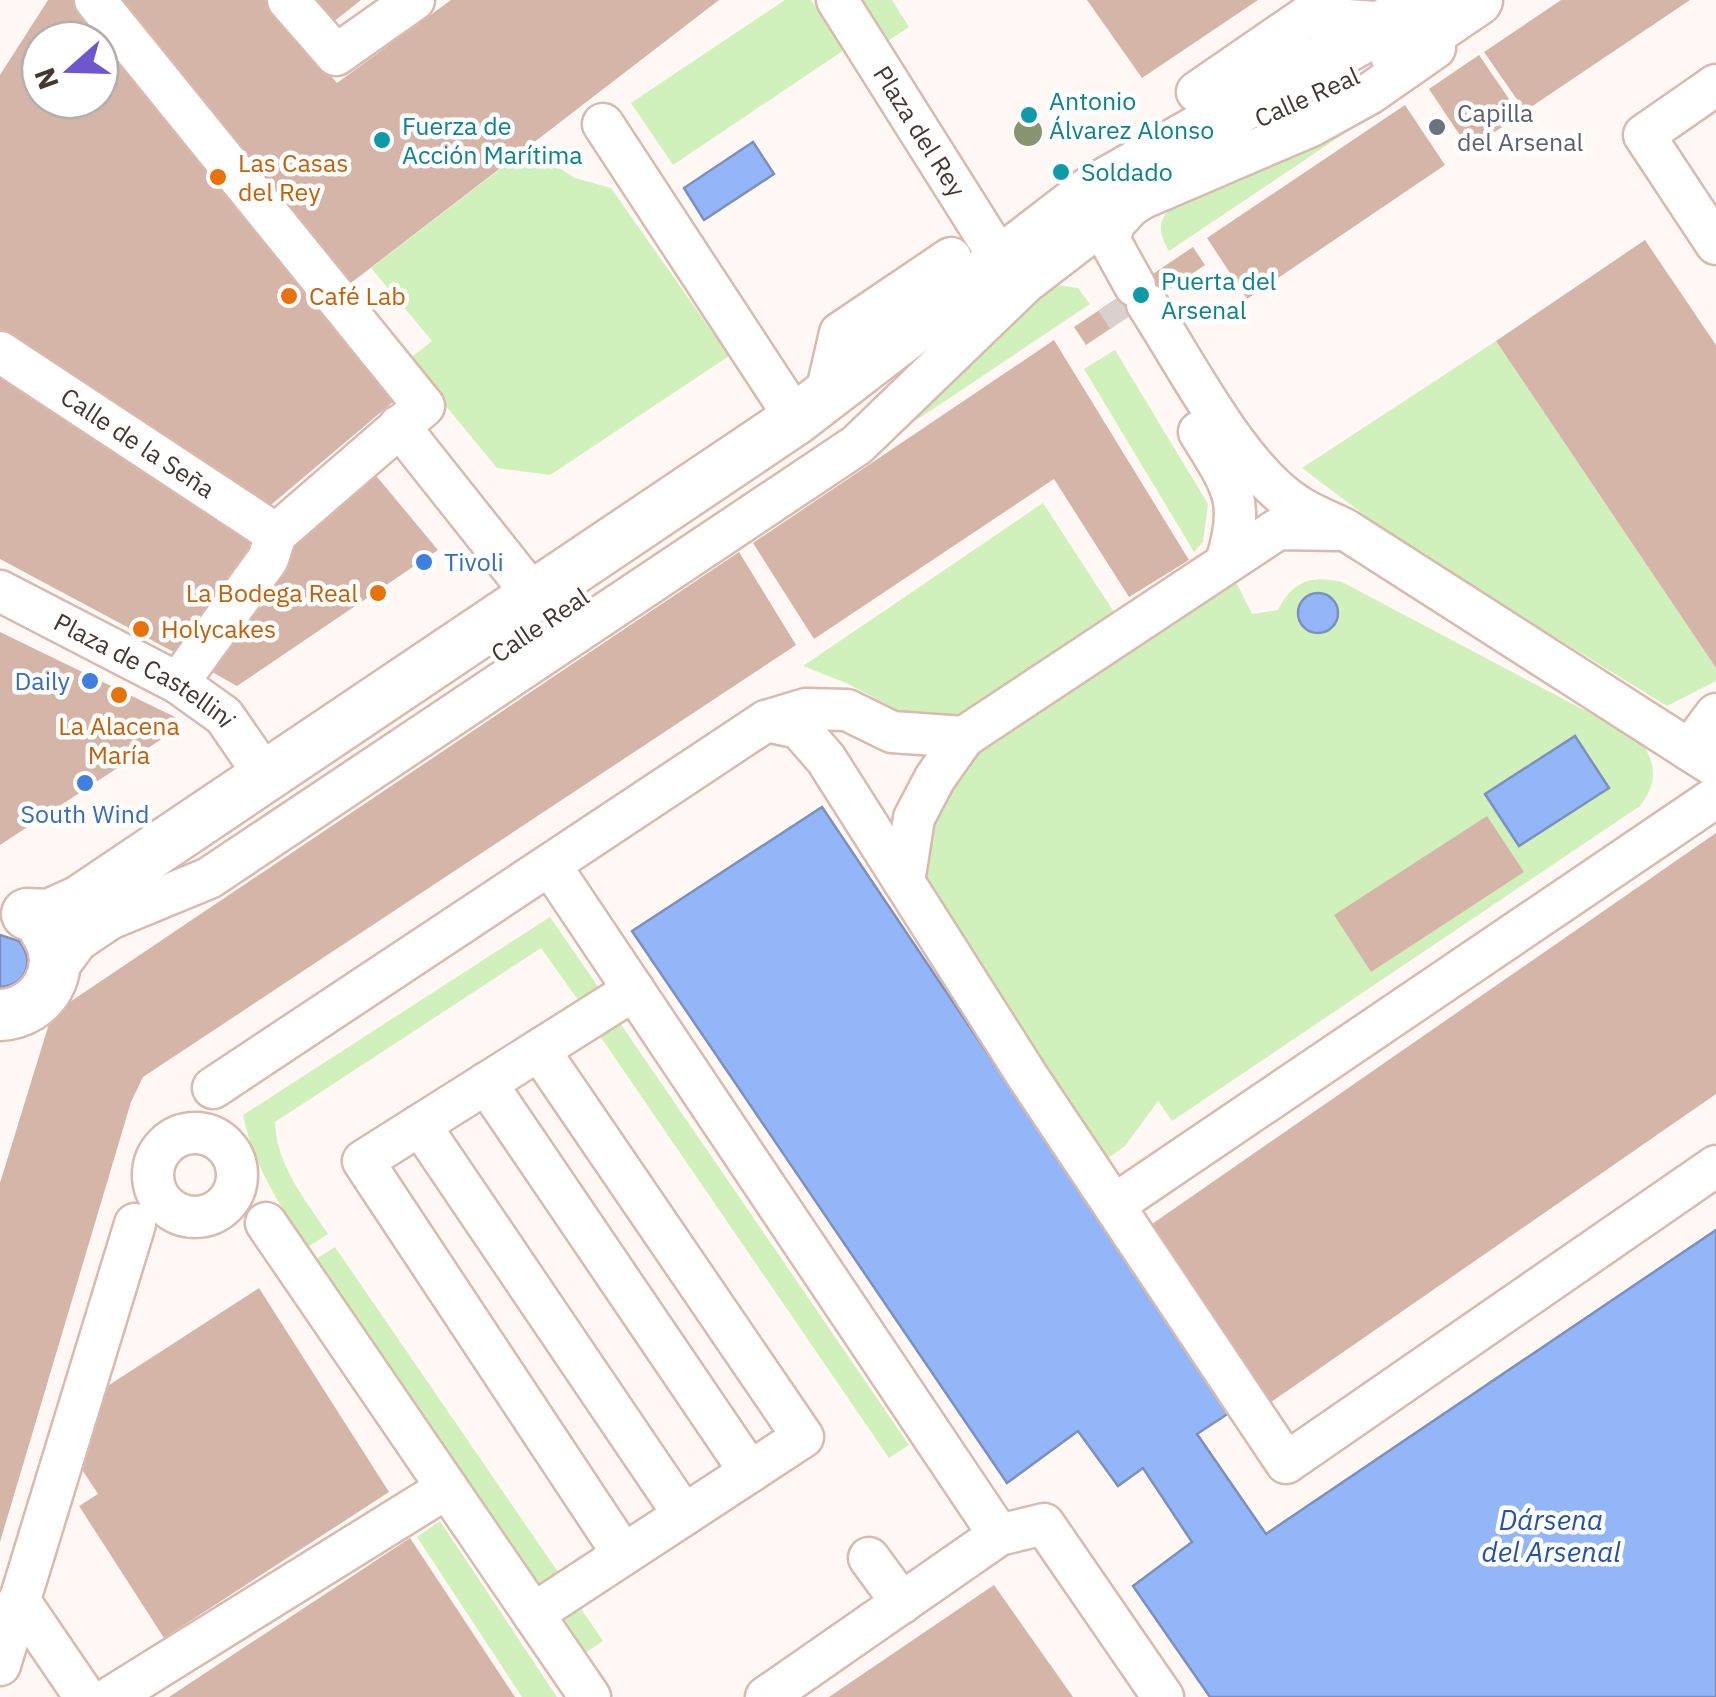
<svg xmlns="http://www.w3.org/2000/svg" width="1716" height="1697" viewBox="0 0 1716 1697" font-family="'IBM Plex Sans',sans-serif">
	<rect width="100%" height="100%" fill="#fff8f5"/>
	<path fill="#d0f1bb" d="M785,0H811L844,50L673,165L631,103Z
		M846,0H892L909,27L877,48Z
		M1351,129L1169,251C1160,235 1156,223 1170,209Z
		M534,143L542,157L575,178L611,188L729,356L550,475L497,468L408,360L432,341L371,268Z
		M1058,285L1078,288L1090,304L906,427L1047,291Z
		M1496,341L1716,668V681L1667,706L1399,541L1302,468Z
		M1115,350L1208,504L1203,542L1194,552L1084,369Z
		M1043,503L1116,615L959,720L905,714L846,683L803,666Z
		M1226,562L1252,614L1278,610C1293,581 1311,575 1342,582L1639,739C1657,763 1658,782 1640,806L1172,1121L1158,1101L1125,1146L1091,1170L904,882L935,778Z
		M550,917L601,991L581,1004L541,948L275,1122C276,1165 305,1199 328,1234L308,1247C279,1204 254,1167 243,1115Z
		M620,1023L909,1445L889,1458L600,1036Z
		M335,1247L558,1572L534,1587L316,1259Z
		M440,1521L557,1697H522L417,1537Z
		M575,1600L603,1641L582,1655L555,1615Z"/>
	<path fill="#93b6f8" stroke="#7b90bd" stroke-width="2.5" d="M753,142L774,174L704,220L684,188Z
		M1298 613a20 20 0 1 1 40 0a20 20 0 1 1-40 0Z
		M1575,736L1609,788L1519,846L1485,794Z
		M822,807L1229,1413L1197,1434L1266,1534L1716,1230V1697H1210L1133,1586L1192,1542L1143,1468L1118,1486L1078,1431L1007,1483L632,931Z
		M0,935L19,941C35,961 27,985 0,987Z"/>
	<path fill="#d5b5a8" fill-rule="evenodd" d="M48,0H80L400,396L272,504L251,505L0,340V75ZM40,40H100V100H40Z
		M110,0H265L337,83L451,0H719L347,286Z
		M312,0H361L332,23Z
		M1087,0H1258L1142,78Z
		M1561,0H1690L1525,111L1484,52Z
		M1479,55L1520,115L1469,149L1429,89Z
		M1405,105L1445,165L1247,299L1207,238Z
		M1645,240L1716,345V668L1496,341Z
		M1193,247L1205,265L1086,345L1074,327Z
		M1054,340L1189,560L1129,597L1054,479L814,639L753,543Z
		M0,364L256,537L257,554L185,658L0,559Z
		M373,472L438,550L237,686L203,667L293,537Z
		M739,552L796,645L143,1077L131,1102L0,1542V1183L52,1014Z
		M0,632L175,717L177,729L0,845Z
		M1487,816L1524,872L1371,972L1334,915Z
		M1716,833V1094L1264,1407L1142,1231Z
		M259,1288L389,1492L164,1638L79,1506L98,1494L79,1465L106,1387Z
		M410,1538L515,1697H169Z
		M994,1585L1073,1697H829Z"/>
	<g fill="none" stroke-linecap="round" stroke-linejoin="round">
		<path stroke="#dad1ce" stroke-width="40" stroke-dasharray="40 20" stroke-linecap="butt" d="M1115,300L1127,318"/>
		<g stroke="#dab9ae" stroke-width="45">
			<g id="minor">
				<path d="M95,0L424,406L276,534"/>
				<path d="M288,0L336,55L414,0"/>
				<path id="s1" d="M837,0L1002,262"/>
				<path d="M1716,85L1644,135L1716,244"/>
				<path d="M1197,92L1306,17L1388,23"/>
				<path d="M603,124L796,419"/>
				<path d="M1132,204L1113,225L1110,241L1135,286"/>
				<path d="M1147,304C1186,363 1239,470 1298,506C1313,516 1331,522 1346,530L1716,767"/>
				<path id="s2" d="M0,352L276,534"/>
				<path d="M825,398L840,333L951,258"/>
				<path d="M399,426L534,596"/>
				<path d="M1199,432C1231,484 1246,500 1226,562"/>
				<path id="s3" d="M0,591L178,683L224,716L266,777"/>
				<path d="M178,683L268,559L276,534"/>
				<path d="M766,721L799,728L826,759L1028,1077L1286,1463L1716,1166"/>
				<path d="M1689,750L1716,714"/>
				<path d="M550,865L999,1535"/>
				<path d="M904,882L914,818L935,778L964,737L1278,529L1337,530"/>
				<path d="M95,925L209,878L857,445L1025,283L1103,223L1143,198L1311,126L1369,94L1435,48"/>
				<path d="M486,1083L750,1472"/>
				<path d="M213,1088L766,721L806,709L847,710L892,732L964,737"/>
				<path d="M420,1125L684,1515"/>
				<circle cx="195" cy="1175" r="42"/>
				<path d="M1114,1205L1716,797"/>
				<path d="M266,1223L590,1697"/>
				<path d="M623,1554L363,1161L634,990"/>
				<path d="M869,1558L902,1603"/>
				<path d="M19,1600L85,1697"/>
				<path d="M533,1614L803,1437L539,1050"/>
				<path d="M0,1665L135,1224"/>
				<path d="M111,1697L447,1488"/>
				<path d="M766,1697L999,1535L1044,1524L1163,1697"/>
			</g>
		</g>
		<g stroke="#dab9ae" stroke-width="55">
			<path id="major" d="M1396,55L1477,0
				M27,914L49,915L80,901L796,419L1091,192L1388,23L1421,0
				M56,961L74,937L120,906
				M0,1015C44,1013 70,967 45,930"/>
		</g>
		<use href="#minor" stroke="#fff" stroke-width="40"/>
		<use href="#major" stroke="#fff" stroke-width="50"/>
	</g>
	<circle fill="#879571" cx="1028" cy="132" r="14"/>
	<g fill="#0f9aa8" stroke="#fff" stroke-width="4">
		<circle cx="1029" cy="115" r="10"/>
		<circle cx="382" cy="140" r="10"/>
		<circle cx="1061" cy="172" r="10"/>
		<circle cx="1141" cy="295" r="10"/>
	</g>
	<circle fill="#6b7280" stroke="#fff" stroke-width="4" cx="1437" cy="127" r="10"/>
	<g fill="#e8710a" stroke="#fff" stroke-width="4">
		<circle cx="218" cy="177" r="10"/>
		<circle cx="289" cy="296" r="10"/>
		<circle cx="378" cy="593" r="10"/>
		<circle cx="141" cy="629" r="10"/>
		<circle cx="119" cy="695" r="10"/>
	</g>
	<g fill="#3f7fe0" stroke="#fff" stroke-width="4">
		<circle cx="424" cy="562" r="10"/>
		<circle cx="90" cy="681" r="10"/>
		<circle cx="85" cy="783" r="10"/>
	</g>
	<g text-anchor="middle" stroke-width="9" stroke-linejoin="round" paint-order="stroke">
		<g font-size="25" fill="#443732" stroke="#fff">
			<text transform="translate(1307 97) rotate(-24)" y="9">Calle Real</text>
			<text dy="9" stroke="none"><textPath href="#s1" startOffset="155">Plaza del Rey</textPath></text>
			<text dy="9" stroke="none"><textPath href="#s2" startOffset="165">Calle de la Seña</textPath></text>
			<text transform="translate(540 625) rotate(-34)" y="9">Calle Real</text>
			<text dy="9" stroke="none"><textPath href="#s3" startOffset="165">Plaza de Castellini</textPath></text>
		</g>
		<g font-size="25" fill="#0d838f" stroke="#fff" text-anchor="start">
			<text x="1049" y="110">Antonio<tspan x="1049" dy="29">Álvarez Alonso</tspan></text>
			<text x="402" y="135">Fuerza de<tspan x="402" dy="29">Acción Marítima</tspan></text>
			<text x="1081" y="181">Soldado</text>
			<text x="1161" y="290">Puerta del<tspan x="1161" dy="29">Arsenal</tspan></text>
		</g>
		<g font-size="25" fill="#5b616d" stroke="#fff" text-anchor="start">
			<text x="1457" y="122">Capilla<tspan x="1457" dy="29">del Arsenal</tspan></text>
		</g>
		<g font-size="25" fill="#c56008" stroke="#fff" text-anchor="start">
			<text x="238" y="172">Las Casas<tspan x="238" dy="29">del Rey</tspan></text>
			<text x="309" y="305">Café Lab</text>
			<text x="358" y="602" text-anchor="end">La Bodega Real</text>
			<text x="161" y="638">Holycakes</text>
			<text x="119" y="735" text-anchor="middle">La Alacena<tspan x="119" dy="29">María</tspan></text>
		</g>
		<g font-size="25" fill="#366cbe" stroke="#fff" text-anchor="start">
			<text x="444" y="571">Tivoli</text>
			<text x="70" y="690" text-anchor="end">Daily</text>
			<text x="85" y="823" text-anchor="middle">South Wind</text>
		</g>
		<g font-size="28" font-style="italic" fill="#2451ae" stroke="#fff">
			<text x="1551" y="1530">Dársena<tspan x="1551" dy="32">del Arsenal</tspan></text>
		</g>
	</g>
	<g transform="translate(70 70) rotate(250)"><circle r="48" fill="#ffffff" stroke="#b4afad" stroke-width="2.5"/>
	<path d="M0-8L18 38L0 25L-18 38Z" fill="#6e56d0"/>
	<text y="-15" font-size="28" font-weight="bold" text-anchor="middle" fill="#443732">N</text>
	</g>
</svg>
